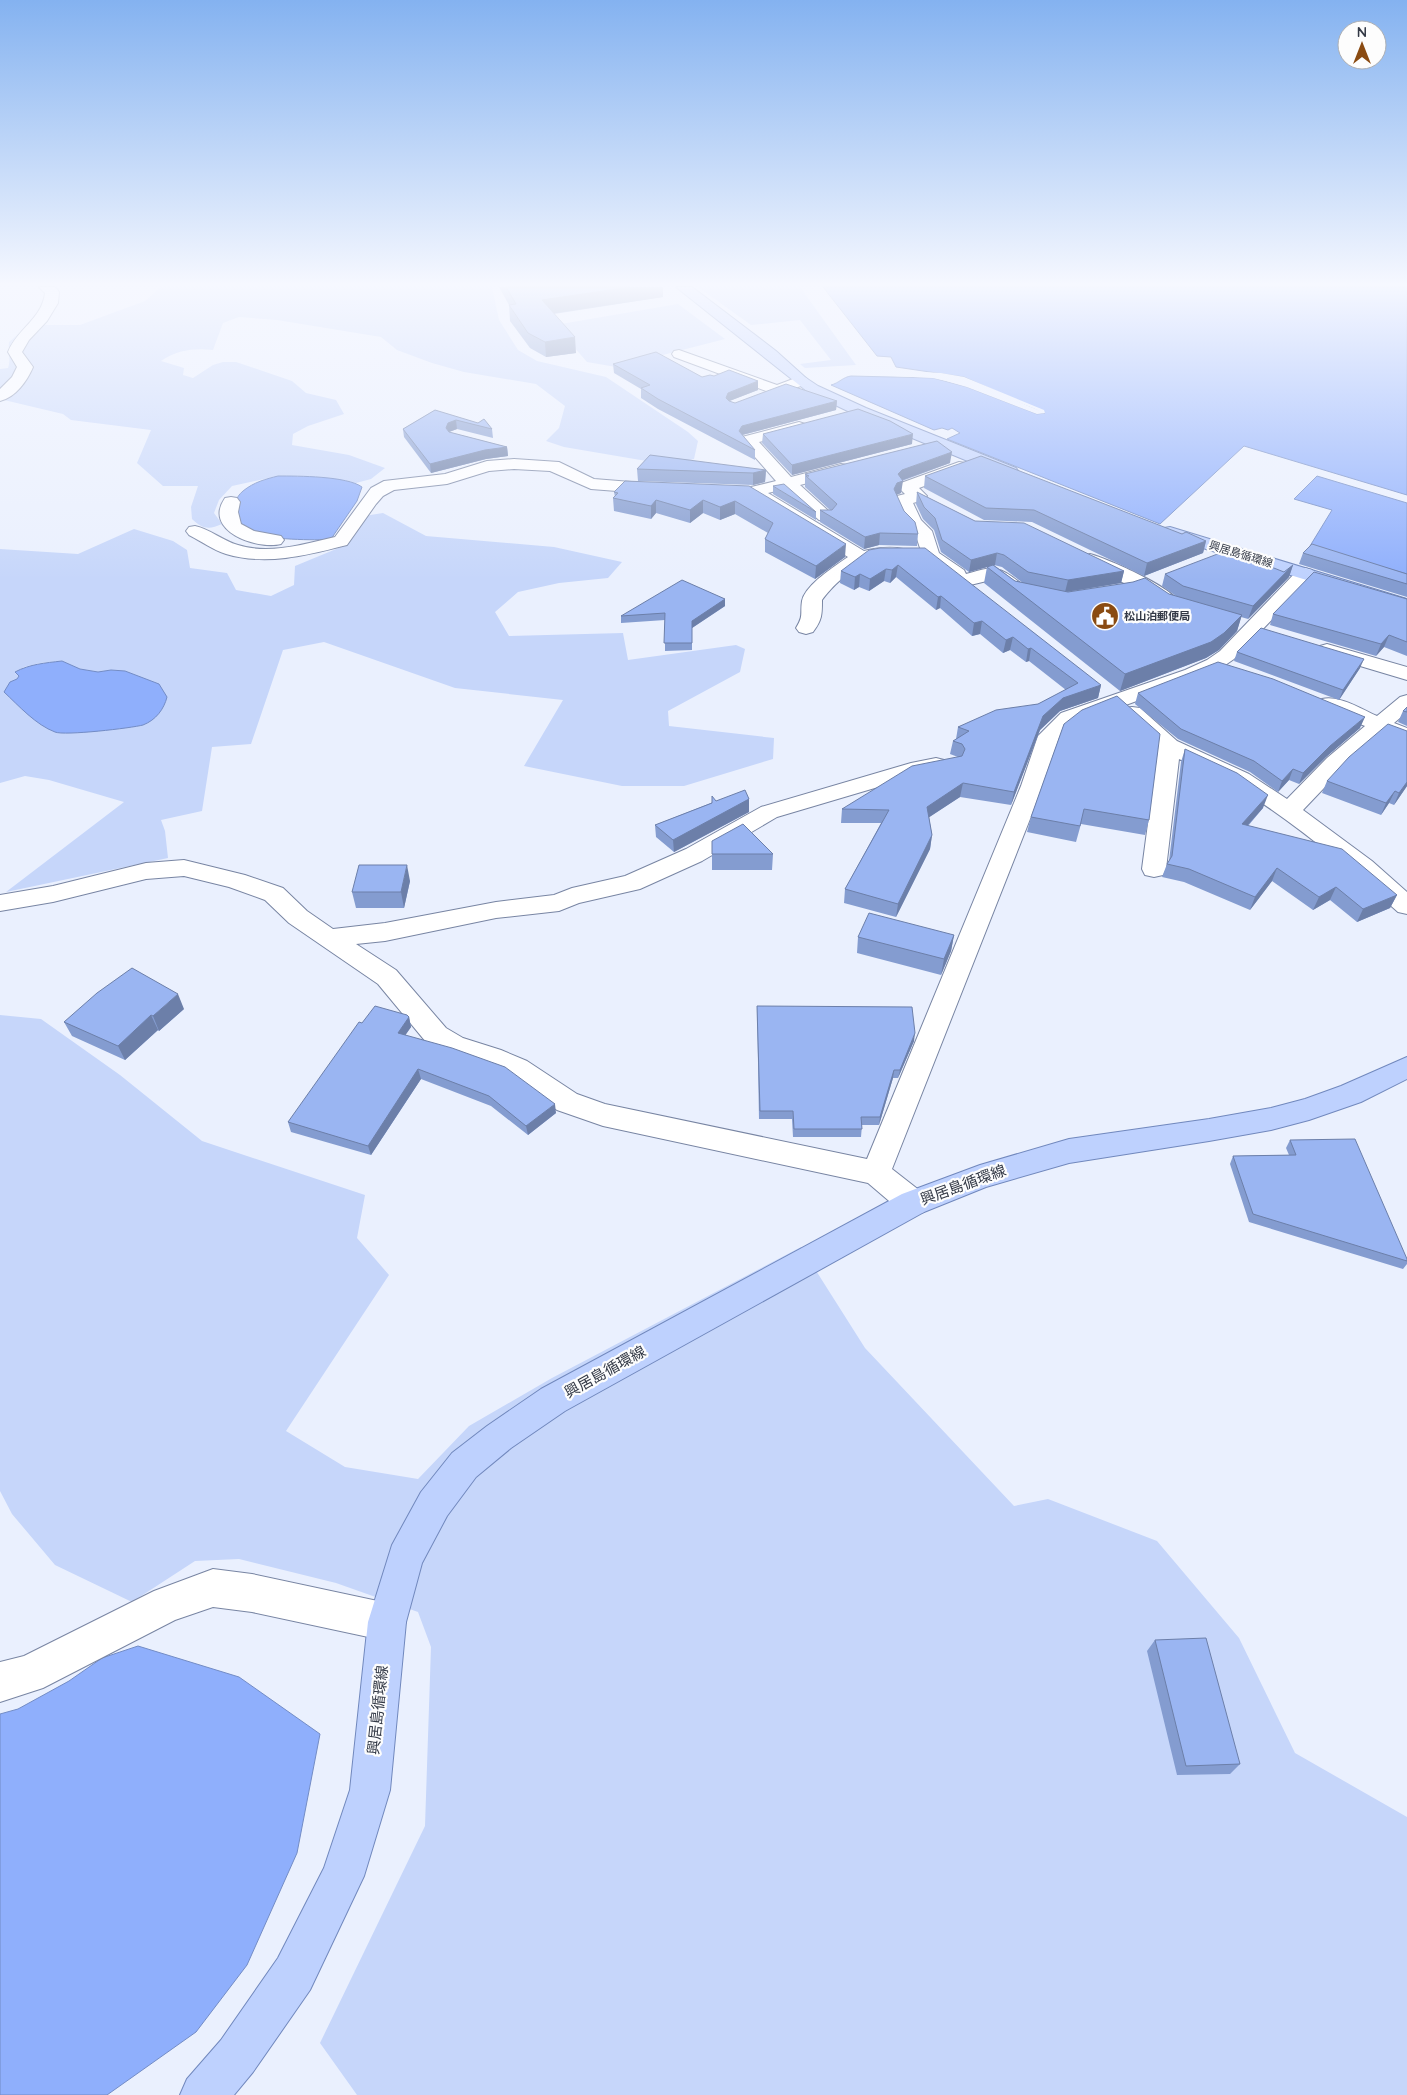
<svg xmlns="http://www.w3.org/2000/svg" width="1407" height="2095" viewBox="0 0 1407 2095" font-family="Quicksand,'Noto Sans JP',sans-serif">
	<rect width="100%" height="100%" fill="#eaf0fe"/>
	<path fill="#c6d6fa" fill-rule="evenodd" d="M161,287H492L499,320L518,350L537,361L606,377L688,432L698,441L694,459L670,465L564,447L546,441L559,428L565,406L536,384L464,372L432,363L397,350L381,337L277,320L239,317L223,323L213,350C194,348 177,350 161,361L184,368L183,375L193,378L213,365L223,362H236L292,381L306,393L336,400L344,414L308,426L293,434L292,445L349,455L385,468L371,479L356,483L298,476H278L232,486L219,500L214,513L222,524C209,530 202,529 192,519L191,507L198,486H163L137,463L151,430L71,420L63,414L4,400L0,402V369L8,368C11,360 8,352 9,342L29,325H80L145,301Z
		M698,287H800L856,365L805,368L800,364L831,360L800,320L751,325Z
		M678,304L725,339L616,367L587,362L555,325Z
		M383,513L426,536L554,547L622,562L608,578L559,583L518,592L495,612L509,636L623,633L628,660L736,645L745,649L740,672L668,711L669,726L774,738L773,759L684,786H622L524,766L563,700L455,688L324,642L283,650L251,744L212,747L202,811L161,820L165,831L168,858L6,892L124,802L49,780L25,776L0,783V549L78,554L134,529L173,541L187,550L190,568L227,573L236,590L271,596L294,585L295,566L341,547L364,516ZM62,661L80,669L98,672L111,670L125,671L158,684L10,682L17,679L19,676L15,673L24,667L40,663Z
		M0,1015L41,1019L120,1075L202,1141L365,1195L357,1238L389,1275L286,1431L345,1467L418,1479L469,1426L552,1378L801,1247L865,1348L1014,1506L1048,1499L1157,1541L1239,1638L1295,1753L1407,1817V2095H357L320,2043L425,1826L431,1647L418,1612L336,1583L239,1559L195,1561L132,1602L55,1565L12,1514L0,1491Z"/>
	<path fill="#8faffc" stroke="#738cc5" d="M823,287H1407V495L1244,446L1160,524L947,439L960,433L952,428L948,430L942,428L934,430L831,385C839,383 843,377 851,376L933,378L967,387L1037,414L1045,413L964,377L896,367L891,357L877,356Z
		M278,476C298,476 347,476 362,487L357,501L331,539C316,541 267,539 254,534C238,527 227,504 243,491C254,482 266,479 278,476Z
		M1317,476L1407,503V574L1310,546L1332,510L1294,499Z
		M62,661L80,669L98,672L111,670L125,671L159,684L167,697C164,709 156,720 143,725C132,728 64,736 55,732C36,725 19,706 4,692L10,682L17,679L19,676L15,672C30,664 45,663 62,661Z
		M138,1646L239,1677L320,1734L297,1853L247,1965L196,2032L107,2095H0V1714L18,1709L69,1681L102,1658Z"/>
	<path fill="#eaf0fe" d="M902,371L941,373L964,377L1044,410L1045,413L1037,414L967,387L946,381L933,378L893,376L891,374L933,376L946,378L968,384L1040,411L963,380L941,375Z"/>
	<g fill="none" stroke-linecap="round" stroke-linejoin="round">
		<g stroke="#7885a3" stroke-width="2">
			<path id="minor" d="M39,287H54L57,289L59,292L58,303L47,321L29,340L22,352L33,367C27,381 16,397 0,401V389L12,377L17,367L8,352C17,329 42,319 45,293Z
				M679,350L777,385L801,376L806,378L809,381L806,384L777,395L674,357L672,354L674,351Z
				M799,422L805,424L807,427L805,430L759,442L791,477L841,464L847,465L849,469L847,473L800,485L834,516L831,520L825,521L819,520L784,489L768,493L864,551C877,548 889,546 903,549L905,553L903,557C891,560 878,556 867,561C852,568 831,587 822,600C822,615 822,620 813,632L806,634L799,632L796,628C804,615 800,614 802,601C805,585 835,566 848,557L747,496L744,492L747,488L776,481L740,440L742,437Z
				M514,459L559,462L594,479L656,484L662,485L665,489L662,493L656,494L591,489L550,471L514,469L489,471L447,484L394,490L383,496L376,504L347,545C308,555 267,566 226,554C213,550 201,541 189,535L186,531L189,527L195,526C210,529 223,541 238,545C269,555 304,544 335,537L371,488L384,481L445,474L487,461Z
				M959,462L965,463L967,467L965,471L919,488L927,496L924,500L913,503L921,520L932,531L939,553L964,570L966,574C986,569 993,564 1011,576C1016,580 1022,583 1026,589L1023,593C1009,596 1001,587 991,580L966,586L959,584L957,580L950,578L924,560L915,533L904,522L894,500L897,496L905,494L898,487L901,483Z
				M231,497L237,498L240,502L238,512L241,524L254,531L281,536L284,540L281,544C257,550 202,531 225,498Z
				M1090,554C1108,559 1167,585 1177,600L1174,604L1167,606L1160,604L1137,589L1083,564L1081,560L1083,556Z
				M1305,568L1312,570L1314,574L1312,578L1234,659L1221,668L1199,678L1077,723L1059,738L1043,786L892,1169L924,1194L928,1203L924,1212L913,1215L902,1212L868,1183L603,1126L557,1110L507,1075L481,1064L443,1052L426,1042L378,984L289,923L265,900L229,887L184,876L146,879L53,902L0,911V895L53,886L146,863L184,860L245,875L283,888L307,911L333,929L385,923L496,902L554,895L572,888L625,876L686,849L761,807L911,763L936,758L944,760L947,765L944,770L922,774L777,817L702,861L640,889L579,903L559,911L496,918L385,941L356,944L396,970L446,1028L463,1038L501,1050L527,1061L577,1094L605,1104L867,1159L1021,786L1038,736L1061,713L1185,670L1207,660L1220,651L1298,570Z
				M1327,644L1407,667V680L1320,654L1317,650L1320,646Z
				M1407,695V712L1394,723L1407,728V743L1382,734L1343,768L1303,810L1372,861L1407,892V914L1398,912C1347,866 1293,821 1234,785C1217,774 1197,767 1179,759L1166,869L1163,875L1154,877L1145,875L1142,869L1158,748L1124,718L1121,713L1124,708L1132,707L1140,708L1177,741L1249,774L1287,799L1327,758L1365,726L1322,709L1319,704L1322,699C1340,695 1361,709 1377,716L1400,697Z
				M213,1569L252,1574L387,1603L400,1609L406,1622L400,1635L387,1641L252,1612L213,1607L175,1620L43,1688L0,1702V1662L24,1656L154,1591Z"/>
		</g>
		<g stroke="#7188bd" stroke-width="2">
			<path id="major" d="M676,287H692L776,351L806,378L818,386L866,408L1016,468L1019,472L1016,476H1004L854,414L808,392Z
				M1170,527L1407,599V611L1164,536L1161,532L1164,528Z
				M1407,1057V1079L1361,1102L1309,1120L1271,1130L1209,1141L1069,1163L986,1187L924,1212L565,1411L511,1448L476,1477L447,1516L422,1563L406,1622L390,1790L364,1876L310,1990L253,2072L234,2095H180L187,2079L221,2040L278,1958L324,1868L350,1790L368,1622L392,1545L421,1492L452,1453L487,1426L541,1389L902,1194L980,1165L1069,1139L1209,1119L1271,1108L1305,1099L1341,1086Z"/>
		</g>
		<use href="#minor" fill="#fff" fill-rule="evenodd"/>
		<use href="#major" fill="#bed1fe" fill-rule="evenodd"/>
	</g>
	<path fill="#849cd0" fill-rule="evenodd" d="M499,287H663V297L554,314L576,353L546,357L530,348L510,321L509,305Z
		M613,364L702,377L714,376L758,390L729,401L735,403L837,401L836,410L742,435L755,450V460L658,409L641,398V389L614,373Z
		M435,410L492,429L493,438L457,429L449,432L507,447L508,456L486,459L431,473L404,437L403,429Z
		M763,434L912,444L792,475L762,443Z
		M950,463L902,481L901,493L896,495L904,511L918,534L917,546L879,545L864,549L820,522V510H830L805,487V474Z
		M637,469L766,470L765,482L753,485L638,481Z
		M925,476L1182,534L1206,541L1203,553L1144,576L1032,522L984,520L924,488Z
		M749,486L845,557L815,579L765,552V539L768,533L735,514L720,520L703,513L690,523L656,513L651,519L614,511L613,498L615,497L614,492Z
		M773,486L816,512V520L773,494Z
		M917,492L975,521L1124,571L1121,583L1068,592L1169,594L1176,596L1162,586L1165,574L1284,572L1293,565L1289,577L1248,619L1241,617L1237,631L1219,650L1206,658L1120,691L984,583L987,567L969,572L941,552L934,530L923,519L916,504ZM994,565L1002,567L1023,583L1015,581Z
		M880,548L1101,685L1098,698L1060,711L1040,730L1011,805L960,797L929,817L932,835L930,849L896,917L844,903L845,889L881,823H841L842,809L958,757L950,754L953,741L956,739L958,727L1038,704L1066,690L1029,661L1026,662L1010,650L1003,653L980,634L972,636L940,608L936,610L896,577L890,583L884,581L869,591L859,587L854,590L840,583L841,571Z
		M1303,553L1407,574V597L1299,564Z
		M725,599V606L692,628V650L665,651V620L621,623V616Z
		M1407,599V656L1384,647L1376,656L1270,625L1273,614Z
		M1237,652L1360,668L1339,700L1234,661Z
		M1138,693L1360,728L1326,757L1299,784L1289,780L1278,792L1250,772L1178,739L1135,704Z
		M1407,707V726L1398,722L1403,711Z
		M1064,724L1149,820L1145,835L1081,824L1076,842L1027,832L1031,817Z
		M1407,731V786L1394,805L1389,803L1381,815L1322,793L1327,781Z
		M1185,749L1263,808L1248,826L1397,895L1390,908L1357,922L1330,900L1313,910L1272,881L1250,910L1184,882L1162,877L1167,864L1169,861L1181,762Z
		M749,799V812L674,852L656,837L655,825L716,801Z
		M712,841L773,854L772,870H712Z
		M410,881L404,908H356L352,892Z
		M954,935L951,951L941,975L857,953L858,937Z
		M757,1006L914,1041L898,1078H893L879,1125H862L861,1137H793L792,1119H759Z
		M184,1009L159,1031L158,1030L125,1060L72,1036L64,1022Z
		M409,1017L411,1027L405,1035L556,1113L528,1135L491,1106L421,1079L371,1155L291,1132L288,1122Z
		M1290,1140L1407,1259V1264L1403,1269L1249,1222L1230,1164L1233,1156L1289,1155L1286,1148Z
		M1155,1640L1240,1764L1230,1774L1177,1775L1147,1651Z"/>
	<path fill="#6c7fa9" d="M630,287H663V297L543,315L542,300Z
		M575,337L576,353L546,357L545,342Z
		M758,381V390L727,402L726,398L728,393Z
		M837,401L836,410L742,435L739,431L742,426Z
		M456,420L457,429L449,432L446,428L448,423Z
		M913,434L912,444L792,475V465Z
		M507,447L508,456L486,459L431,473L430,464L485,450Z
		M952,452L950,463L900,481H903L901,493L896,495L894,489L898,474L902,470Z
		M766,470L765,482L753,485V473Z
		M656,500V513L651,519V506Z
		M703,500V513L690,523V510Z
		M735,501V514L720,520V507Z
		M880,533L879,545L864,549L865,537Z
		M1206,541L1203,553L1144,576L1147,563Z
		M846,544L845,557L815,579L816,566Z
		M997,553L995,565L969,572L971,560Z
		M898,565L896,577L890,583L892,570Z
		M1293,565L1289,577L1248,619L1253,606Z
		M886,569L884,581L869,591L870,579Z
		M1124,571L1121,583L1065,592L1068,580Z
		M860,574L859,587L854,590L855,577Z
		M941,596L940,608L936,610L938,597Z
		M725,599V606L692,628V621Z
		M1242,615L1237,631L1219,650L1206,658L1120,691L1125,674Z
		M982,621L980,634L972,636L974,623Z
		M1389,635L1384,647L1376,656L1381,644Z
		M1013,637L1010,650L1003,653L1006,640Z
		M1031,648L1029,661L1026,662L1028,649Z
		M1364,659L1360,668L1339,700L1343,690Z
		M1101,685L1098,698L1060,711L1040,730L1011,805L1014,792L1043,716L1063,698Z
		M1365,717L1360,728L1326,757L1299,784L1303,773L1330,746Z
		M1293,769L1289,780L1278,792L1282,781Z
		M1407,782V786L1394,805L1399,793Z
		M963,783L960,797L925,820L927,807Z
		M1395,791L1389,803L1381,815L1386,803Z
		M1268,795L1263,808L1237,837L1242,824Z
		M749,799V812L674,852L673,840Z
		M932,835L930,849L896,917L898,904Z
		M407,865L410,881L404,908L401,892Z
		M1277,868L1272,881L1250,910L1255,897Z
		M1336,887L1330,900L1313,910L1319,897Z
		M1397,895L1390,908L1357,922L1363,909Z
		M954,935L951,951L941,975L944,959Z
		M178,994L184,1009L159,1031L153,1016Z
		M151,1015L158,1030L125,1060L118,1046Z
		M409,1017L411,1027L400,1043L398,1033Z
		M915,1033L914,1041L898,1078L900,1070Z
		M418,1069L421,1079L371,1155L368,1146Z
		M894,1070L893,1078L879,1125L880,1117Z
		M555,1104L556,1113L528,1135L526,1126Z"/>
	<path fill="#9ab5f2" stroke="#6c7fa9" d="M506,287H630L542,300L575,337L545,342L528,333L509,305L516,304Z
		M656,352L702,377L710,375L714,376L729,370L758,381L728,393L726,398L729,401L735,403L786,384L837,401L742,426L739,431L755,450L658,399L641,388L650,385L613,364Z
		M858,409L890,421L913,434L792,465L763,434Z
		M435,410L478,423L484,419L492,429L456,420L448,423L446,428L449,432L507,447L485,450L430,464L403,429Z
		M937,441L952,452L902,470L898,474L903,481L897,483L894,489L904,511L915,522L918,534L880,533L865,537L820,510H832L837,504L806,476H809L805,474Z
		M650,455L766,470L753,473L637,469Z
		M981,456L1182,534L1186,532L1206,541L1147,563L1034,510L986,508L925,476Z
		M625,481L749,486L846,544L816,566L765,539L773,523L735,501L720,507L703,500L690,510L656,500L651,506L613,498L618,493L614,492Z
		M784,484L816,512L773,486Z
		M917,492L975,521L1024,523L1124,571L1068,580L1028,572L1004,555L997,553L971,560L942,540L935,518L924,507Z
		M1312,544L1407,574V584L1303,553Z
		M880,548H925L1101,685L1063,698L1043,716L1014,792L963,783L927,807L932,835L898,904L845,889L889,810L842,809L912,766L962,756L965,749L962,744L953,741L969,731L958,727L996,710L1038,704L1078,683L1031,648L1028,649L1013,637L1006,640L982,621L974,623L941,596L938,597L898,565L892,570L886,569L870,579L860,574L855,577L841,571L869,550Z
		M1228,550L1284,572L1293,565L1253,606L1183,586L1165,574Z
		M993,565L1015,581L1068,592L1133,582L1145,578L1169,594L1242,615L1224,633L1211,642L1125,674L987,567Z
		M1314,572L1407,599V642L1389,635L1381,644L1273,614Z
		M682,580L725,599L692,621V643H664L665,613L621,616Z
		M1261,628L1364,659L1343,690L1237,652Z
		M1218,662L1273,679L1365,717L1330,746L1303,773L1293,769L1282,781L1254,761L1181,729L1138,693Z
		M1117,696L1160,734L1149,820L1084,809L1080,826L1031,817L1064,724L1082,710Z
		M1407,707V712L1403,711Z
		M1388,724L1407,731V782L1399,793L1395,791L1386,803L1327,781L1349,757Z
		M1185,749L1237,773L1268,795L1242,824L1342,849L1397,895L1363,909L1336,887L1319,897L1277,868L1255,897L1189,869L1167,864L1172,856Z
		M745,790L749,799L673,840L655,825L712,803V796L716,801Z
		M743,824L773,854H712V841Z
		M359,865H407L401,892H352Z
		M869,913L954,935L944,959L858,937Z
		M132,968L178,994L153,1016L151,1015L118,1046L64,1022L97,993Z
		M375,1006L407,1015L409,1017L398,1033L452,1048L505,1067L555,1104L526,1126L489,1096L418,1069L368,1146L288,1122L359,1022L362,1023Z
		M757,1006L912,1007L915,1033L900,1070H894L880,1117H861L862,1129H794L793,1111H760Z
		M1355,1139L1407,1259V1261L1253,1214L1233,1156L1296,1155L1290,1140Z
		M1206,1638L1240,1764L1186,1766L1155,1640Z"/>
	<linearGradient id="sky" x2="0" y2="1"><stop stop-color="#84b2f0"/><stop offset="0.49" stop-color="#f6f8ff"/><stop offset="1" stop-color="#f6f8ff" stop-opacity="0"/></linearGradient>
	<rect width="1407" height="580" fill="url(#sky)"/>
	<defs>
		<g id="civic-disc" transform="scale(1.4375)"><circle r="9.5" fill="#8a4b12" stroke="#fdfdfd"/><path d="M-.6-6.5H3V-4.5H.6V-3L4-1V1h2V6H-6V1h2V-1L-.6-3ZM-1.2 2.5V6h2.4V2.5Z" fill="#fff"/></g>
	</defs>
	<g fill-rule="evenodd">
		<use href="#civic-disc" x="1105" y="616"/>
	</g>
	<g text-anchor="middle" stroke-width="4.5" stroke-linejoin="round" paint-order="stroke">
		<g font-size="11" fill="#333946" stroke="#fdfdfd">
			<text transform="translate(1241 554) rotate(17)" y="4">興居島循環線</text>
		</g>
		<g font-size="11" font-weight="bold" fill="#333946" stroke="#fdfdfd" text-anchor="start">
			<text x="1124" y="620">松山泊郵便局</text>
		</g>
		<g font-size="15" fill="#333946" stroke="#fdfdfd">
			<text transform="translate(963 1185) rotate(-20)" y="5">興居島循環線</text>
			<text transform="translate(605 1372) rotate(-29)" y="5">興居島循環線</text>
			<text transform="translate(378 1710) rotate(-84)" y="5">興居島循環線</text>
		</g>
	</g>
	<g transform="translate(1362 45)"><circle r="24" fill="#fdfdfd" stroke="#acafb4"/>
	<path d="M0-4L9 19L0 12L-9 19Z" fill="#8a4b12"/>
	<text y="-8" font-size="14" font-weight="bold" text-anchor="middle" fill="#333946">N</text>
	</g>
</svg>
